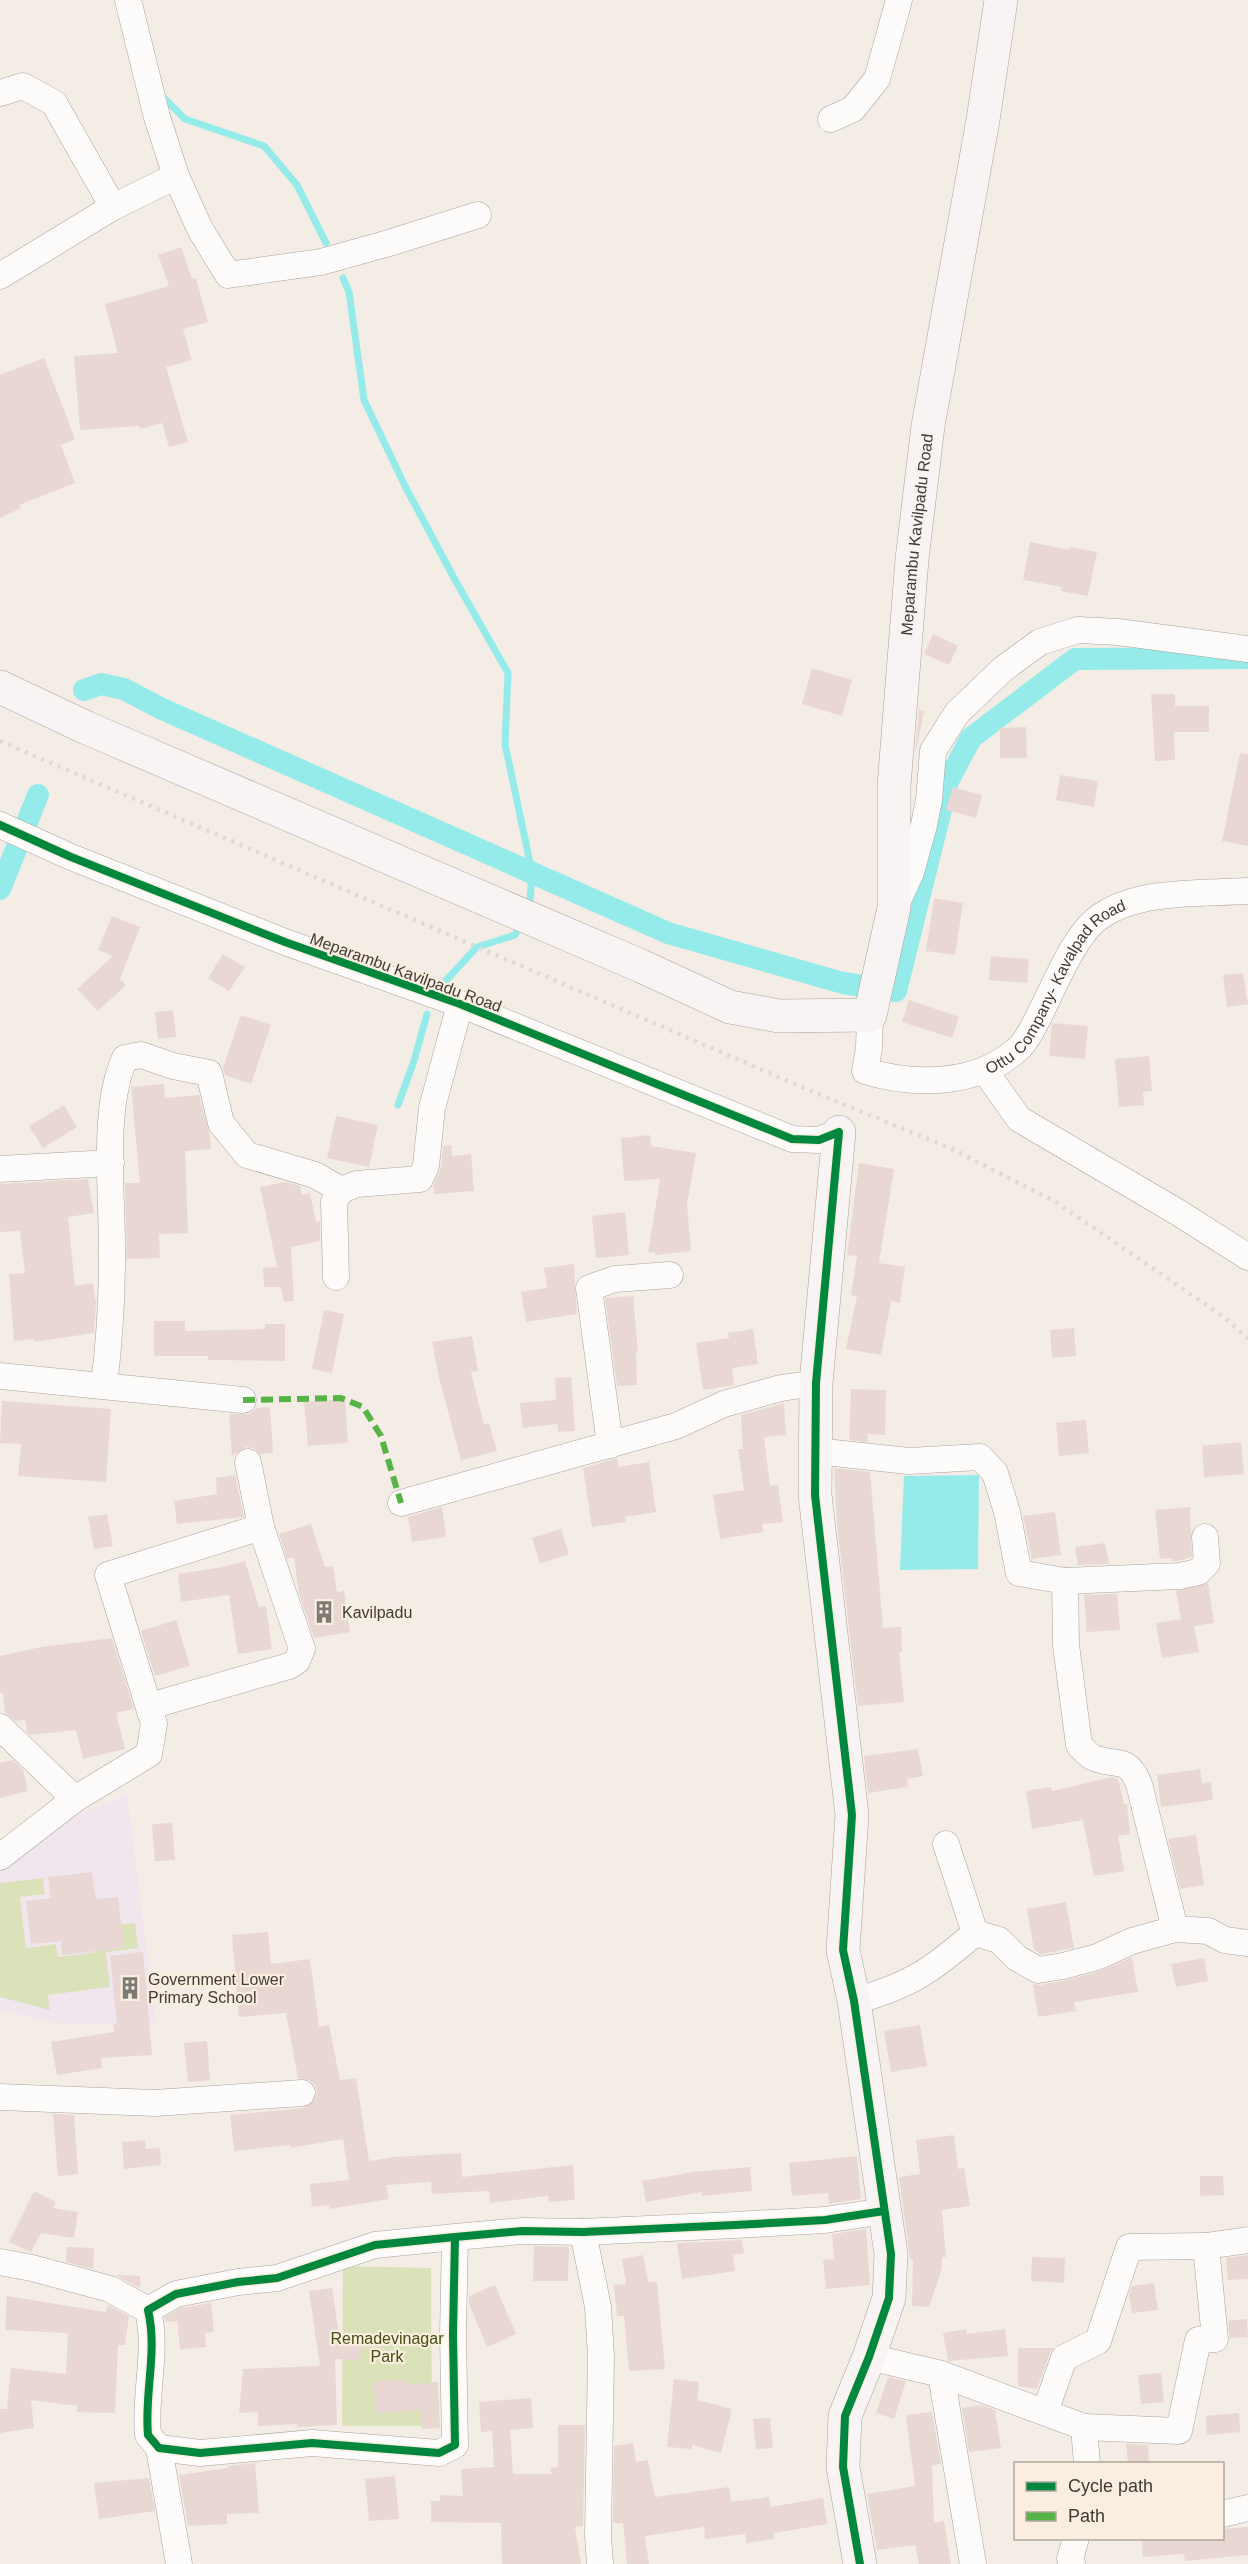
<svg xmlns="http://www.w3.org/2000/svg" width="1248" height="2564" viewBox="0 0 1248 2564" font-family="Arial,sans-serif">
	<rect width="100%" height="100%" fill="#f4ede6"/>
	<path fill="#f1e6ee" d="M127,1795L156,2026L61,2024L0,2010V1860L32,1833Z"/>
	<path fill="#dbe2b9" d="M43,1878L45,1894L20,1897L26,1948L56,1944L58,1957L97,1952L94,1928L135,1923L138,1948L106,1952L110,1987L48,1995L50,2010L0,1997V1883Z
		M343,2266L431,2268L432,2426H342Z"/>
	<path fill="#95ebe9" d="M979,1475L978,1569L900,1570L904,1476Z"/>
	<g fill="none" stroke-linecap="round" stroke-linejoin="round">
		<path stroke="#95ebe9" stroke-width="7" d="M160,94L185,119L264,146L297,185L326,243
			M343,278L349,292L364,400L405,486L454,578L508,673L505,744L532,872L530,901L527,908
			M439,988L477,947L515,935L520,924
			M398,1105L414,1061L427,1014"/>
		<path stroke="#95ebe9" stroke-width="22" d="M84,690L101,684L124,689L160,708L668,933L843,983L896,991L948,781L971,738L1075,659L1248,658
			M0,889L38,795"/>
	</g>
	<path fill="#e9d7d3" d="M181,247L192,279L196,278L208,322L183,329L192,360L166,367L188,442L169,447L162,423L140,429L139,426L80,430L74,356L118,353L105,304L169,286L158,255Z
		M44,358L75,439L61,445L75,483L19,505L21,508L0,518V375Z
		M1030,542L1069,550V547L1097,552L1088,596L1061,591L1062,587L1023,580Z
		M933,634L958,646L949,665L924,654Z
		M812,668L852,680L842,716L802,704Z
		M1151,694H1175V706H1209V732H1174L1175,760L1155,761Z
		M919,710L924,711L915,755Z
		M1026,727L1027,758H1000V728Z
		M1240,753L1248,754V846L1222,841Z
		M1060,775L1098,781L1094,807L1056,800Z
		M953,787L982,795L976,818L946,810Z
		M934,898L963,903L955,955L926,951Z
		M112,916L140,927L120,979L126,985L98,1011L77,989L113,956L98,950Z
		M223,954L245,967L229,991L208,978Z
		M991,956L1029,959L1027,983L989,980Z
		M1243,973L1248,1004L1227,1007L1223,975Z
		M909,1000L959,1017L952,1038L902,1022Z
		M173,1010L176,1037L158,1039L155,1012Z
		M241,1015L271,1025L251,1084L225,1075L223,1068Z
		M1052,1023L1088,1026L1085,1059L1049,1056Z
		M1149,1056L1152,1091L1143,1092L1144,1105L1119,1107L1115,1059Z
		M164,1084L165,1098L199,1095L209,1131L211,1149L185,1151L188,1233L159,1234L160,1258L127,1259L125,1183H140L131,1087Z
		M64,1105L77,1127L43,1148L29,1126Z
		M336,1116L378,1125L369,1167L327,1158Z
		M650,1135L651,1146L696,1153L687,1205L691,1251L656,1255L655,1252L648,1253L660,1179L624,1181L621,1138Z
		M451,1145L452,1156L471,1154L474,1191L434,1194L433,1186L441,1168L443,1146Z
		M859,1163L894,1169L879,1263L905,1267L900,1303L891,1301L881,1355L846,1349L857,1296L851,1295L857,1256L847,1255Z
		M88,1179L94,1213L68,1217L75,1286L93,1283L96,1304L94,1333L34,1342V1339L14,1341L9,1274L25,1273L20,1231L0,1232V1184Z
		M285,1182L300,1186L302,1195L310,1193L316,1222L320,1221V1241L291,1247L294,1301L284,1302L281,1287H264L263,1268L277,1267L260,1187Z
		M625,1212L629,1255L596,1258L592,1216Z
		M574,1264L577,1314L526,1322L521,1292L547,1288L544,1268Z
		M633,1296L638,1352H636L637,1385L617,1386L605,1298Z
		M324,1310L344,1314L332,1373L312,1369Z
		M154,1321H185V1331L265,1329V1324H285V1361L208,1360V1356H154Z
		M1074,1328L1076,1356L1052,1358L1050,1330Z
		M753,1329L758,1364L732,1368L734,1385L703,1390L696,1343L729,1338L728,1333Z
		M472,1336L478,1371L471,1372L484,1425L489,1423L497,1451L461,1460L439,1378L432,1342Z
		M571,1377L575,1431L558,1432V1424L523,1428L520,1403L556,1400L555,1378Z
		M851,1389L886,1390L885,1435L867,1434L868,1442L849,1440Z
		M345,1399L348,1443L308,1446L304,1402Z
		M2,1401L111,1409L106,1482L18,1476L21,1444L0,1443Z
		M784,1403L786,1435L764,1437L770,1486L778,1485L783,1522L762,1524L763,1532L720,1539L713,1495L744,1490L738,1449H743L741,1415Z
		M270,1407L273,1453L260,1454L253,1448L246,1447L232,1456L229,1414H249L256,1408Z
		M1086,1420L1089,1453L1059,1456L1056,1423Z
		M1241,1442L1244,1474L1204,1477L1202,1446Z
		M617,1458L618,1467L649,1462L656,1512L625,1517L626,1522L592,1527L583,1468Z
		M834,1468L870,1472L883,1628L901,1627L902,1652H899L904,1702L858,1706L837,1524Z
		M235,1475L244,1517L177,1524L174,1501L217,1494L216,1478Z
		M442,1507L446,1537L412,1542L408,1517Z
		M1190,1507L1192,1557L1178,1561H1172V1558L1160,1559L1155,1510Z
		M1055,1512L1061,1555L1032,1559L1023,1516Z
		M107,1514L113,1546L94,1549L88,1517Z
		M311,1524L325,1567L333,1566L337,1592L344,1591L350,1632L314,1638L299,1594L294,1557L287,1559L279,1534Z
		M561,1529L569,1554L540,1564L532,1538Z
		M1105,1543L1109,1564L1078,1565L1075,1547Z
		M245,1561L259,1607L266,1606L272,1649L238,1654L229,1595L181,1602L178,1574L223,1567Z
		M1208,1583L1214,1623L1194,1626L1199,1652L1162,1658L1156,1623L1181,1619L1176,1591Z
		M1117,1594L1120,1630L1087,1632L1084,1595Z
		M176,1620L190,1666L155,1676L141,1631Z
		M112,1638L134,1709L116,1713L125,1749L83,1759L76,1730L30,1735L27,1732L25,1720L15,1721L5,1713L3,1693H0V1656L41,1647Z
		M918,1749L923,1776L907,1779L908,1787L868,1793L864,1756Z
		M13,1760L23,1770L28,1791L0,1798V1763Z
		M1200,1769L1202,1783L1211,1782L1213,1800L1161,1807L1157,1775Z
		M1112,1777L1118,1779L1124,1804H1127L1130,1834L1118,1836L1124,1871L1094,1876L1083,1820L1032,1829L1026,1791L1051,1787L1052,1791Z
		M172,1823L175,1860L155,1861L152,1824Z
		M1196,1835L1204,1885L1180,1889L1168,1839Z
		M92,1872L96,1899L118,1897L124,1948L62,1955L61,1941L31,1944L26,1901L51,1898L48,1877Z
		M1066,1902L1074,1948L1041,1954L1034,1950L1027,1909Z
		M268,1932L271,1964L310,1959L319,2027L329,2025L340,2080L356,2078L369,2161L395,2157L461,2153L462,2177L573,2165L575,2200L549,2202L548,2196L490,2203L489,2191L432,2194L431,2182L386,2185L389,2199L329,2209V2205L312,2207L310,2184L349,2180L343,2139L290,2148V2145L234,2151L230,2115L304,2108L315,2100L317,2093L315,2085L309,2080L298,2078L286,2013L239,2017L232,1935Z
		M143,1952L152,2055L101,2058L102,2068L57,2075L51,2042L114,2032L113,2024H117L110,1956Z
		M1130,1958H1132L1138,1992L1074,2002L1076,2011L1038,2017L1033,1984L1040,1985L1067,1980L1101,1971Z
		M1204,1958L1208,1981L1176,1987L1171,1964Z
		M920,2025L927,2066L891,2072L884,2031Z
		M207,2041L210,2080L188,2082L184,2043Z
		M53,2114L74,2115L78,2174L58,2176Z
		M954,2135L958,2169L964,2168L970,2206L942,2210L946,2257H942V2268L929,2307L912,2306L913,2259H910L899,2177L920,2174L916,2140Z
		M145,2140L146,2149L160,2148L161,2165L124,2169L122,2142Z
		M857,2156L861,2199L829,2204L828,2193L792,2196L789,2163Z
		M750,2167L752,2191L702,2196V2192L646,2202L642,2181L693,2172Z
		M1200,2176H1223L1224,2195L1200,2196Z
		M34,2191L56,2202L53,2208L78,2212L74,2238L41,2233L31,2252L9,2242Z
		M866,2229L870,2285L826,2289L823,2260L834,2259L832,2234Z
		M742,2240L744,2253L733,2255L735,2271L682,2279L677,2243Z
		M534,2246L569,2247L568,2281H533Z
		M67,2247L94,2248L93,2269L66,2262Z
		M643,2255L648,2282H657L665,2369L629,2371L624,2316H617L614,2285L626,2284L622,2259Z
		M1248,2255V2279L1228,2280L1226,2258Z
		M1032,2257L1065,2258L1064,2283L1031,2281Z
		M116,2275L140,2276V2288L117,2276Z
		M1154,2283L1158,2310L1132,2313L1129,2295L1132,2286Z
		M495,2285L516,2334L487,2347L469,2304V2296Z
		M332,2288L339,2335L362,2336L360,2360L335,2359L337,2425L297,2427V2424L258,2426V2412L239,2413L243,2369L320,2366L309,2291Z
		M7,2296L106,2312L108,2305L129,2316L125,2345H118L115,2413L77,2412L78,2406L31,2400L34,2428L0,2433V2409H7L11,2368L66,2374L68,2333L5,2330Z
		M211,2303L214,2332L205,2333L206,2347L180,2349L177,2321L166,2322L165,2317L181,2308Z
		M1247,2319L1248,2337L1230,2338L1228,2321Z
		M966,2329L967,2334L1005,2329L1008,2356L948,2361L943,2333Z
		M1018,2348H1054L1050,2353L1037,2389L1018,2386Z
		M1161,2373L1164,2402L1141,2404L1138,2375Z
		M888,2377L906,2381L894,2419L876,2413Z
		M406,2379L407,2385L438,2382L440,2428L422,2429L420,2410L376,2414L373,2382Z
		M674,2379L699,2382L697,2400L732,2409L721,2453L692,2445V2449L667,2447Z
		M531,2398L533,2428L510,2430L513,2474H552L550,2468L558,2467V2425H585L583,2526L575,2527L581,2564H502L501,2523L431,2522V2501H440V2495L463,2496L461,2469L494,2467L492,2431L481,2432L479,2402Z
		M982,2405L995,2410L1001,2448L969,2452L962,2408Z
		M932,2412L941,2464L932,2465L934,2523L944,2521L951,2564H919L915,2545L877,2550L867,2494L915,2486L906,2415Z
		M1239,2413L1240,2432L1207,2435L1206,2416Z
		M770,2418L773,2448L756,2449L753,2419Z
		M633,2443L636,2462L648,2460L655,2497L729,2487L731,2502L769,2497L770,2507L823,2498L827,2524L774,2533V2539L746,2543L745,2534L705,2539L704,2527L645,2536L649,2564H627L623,2523H613L614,2446Z
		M1126,2444L1148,2445L1149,2463H1128Z
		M255,2463L259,2513L227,2514V2524L188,2526L179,2475L228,2468V2466Z
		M395,2476L399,2519L369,2521L365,2479Z
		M149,2478L155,2511L99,2519L94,2483Z
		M1248,2527V2555L1185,2561L1184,2554L1143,2557L1142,2538H1222V2529Z"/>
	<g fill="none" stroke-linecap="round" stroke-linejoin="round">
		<g stroke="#a8a29c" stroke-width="27">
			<g id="street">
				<path d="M128,0L157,117L176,176"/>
				<path d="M0,93L23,86L54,103L113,207"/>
				<path d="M831,119L853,109L877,79L899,0"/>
				<path d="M0,276L113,207L176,176L200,229L228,275L321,262L389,243L478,215"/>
				<path d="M0,825L71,857L285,942L460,1004L792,1139L819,1140L839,1132"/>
				<path d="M896,905L911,872L924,825L929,800L933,751L957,713L1003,669L1040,642L1078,630L1118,632L1248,649"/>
				<path id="s1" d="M870,1015L869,1048L865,1071C915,1086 979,1086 1020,1047C1032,1035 1048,996 1057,979C1066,960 1082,928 1101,916C1141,889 1202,894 1248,891"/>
				<path d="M985,1071L1019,1119L1179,1213L1248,1257"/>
				<path d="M0,1169L111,1163"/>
				<path d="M336,1277L334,1202L341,1190L357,1184L420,1179L426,1166L432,1108L460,1004"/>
				<path d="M0,1376L243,1400"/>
				<path d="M104,1386C109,1344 112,1301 112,1258C113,1201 101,1109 125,1058L141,1055L173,1066L209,1073L221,1123L247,1155L315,1175L341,1190"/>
				<path d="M610,1445L589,1288L615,1279L670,1275"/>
				<path d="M815,1451L909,1461L980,1457L995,1473L1007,1512L1019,1573L1065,1581L1180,1576L1198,1572L1207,1563L1205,1537"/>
				<path d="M401,1503L676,1426L724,1404L781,1388L816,1383"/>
				<path d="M1065,1581L1066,1645L1079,1745C1083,1749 1089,1756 1094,1758C1117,1767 1127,1755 1139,1784L1175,1929"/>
				<path d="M150,1706L289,1666L297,1661L302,1649L261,1527"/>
				<path d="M0,1727L75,1799"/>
				<path d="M946,1844L975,1933"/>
				<path d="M0,1857L75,1799L149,1754L154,1724L108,1575L261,1527L248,1462"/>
				<path d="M854,2001C910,1986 932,1970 975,1933L999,1940L1017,1958L1038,1970L1063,1966L1097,1957L1132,1941L1175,1929L1208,1931L1225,1940L1248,1943"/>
				<path d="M0,2097L155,2103L302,2093"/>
				<path d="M583,2232L598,2307L601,2356L598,2536L600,2564"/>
				<path d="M455,2237L375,2245L277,2278L238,2282L176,2294L148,2310C158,2352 144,2393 148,2435L159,2448L200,2453L312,2443L439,2453L455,2445L453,2335L455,2237L522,2231L583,2232L735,2225L825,2220L884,2211"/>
				<path d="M0,2262L32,2268L110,2289L148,2310"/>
				<path d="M869,2357L941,2374L1084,2427L1087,2464"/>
				<path d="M941,2374L973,2564"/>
				<path d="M1045,2412L1064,2358L1098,2341L1129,2247L1206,2246"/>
				<path d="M1084,2427L1179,2431L1198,2340L1215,2339L1206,2246L1248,2240"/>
				<path d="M159,2448L179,2564"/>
				<path d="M1222,2514L1248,2508"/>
				<path d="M1072,2564L1070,2559L1076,2538"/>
			</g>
		</g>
		<g stroke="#a8a29c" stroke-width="34">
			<g id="secondary">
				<path id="s2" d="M0,687L87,728L641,966L730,1007L779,1016L870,1015L894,908V786L912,559L928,426L983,120L1001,0"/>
				<path d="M839,1132L816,1383L815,1495L852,1815L843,1950L854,2001L891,2254L889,2298L869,2357L845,2416L843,2467L860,2564"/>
			</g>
		</g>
		<use href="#street" stroke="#fdfcfb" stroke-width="26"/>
		<use href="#secondary" stroke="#f9f4f4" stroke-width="33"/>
		<path stroke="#dcdad8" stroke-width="4.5" stroke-dasharray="3 6" stroke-linecap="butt" d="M0,741L811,1091L952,1149L1054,1201L1224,1317L1248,1339"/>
		<path stroke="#57b346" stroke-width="6" stroke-dasharray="12 6" stroke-linecap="butt" d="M243,1400L341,1398L363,1407L381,1436L401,1503"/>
		<g stroke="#faeee0" stroke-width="11">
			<path id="cycleway" d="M0,825L71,857L285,942L460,1004L792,1139L819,1140L839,1132L816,1383L815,1495L852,1815L843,1950L854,2001L891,2254L889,2298L869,2357L845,2416L843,2467L860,2564
				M455,2237L375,2245L277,2278L238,2282L176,2294L148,2310C158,2352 144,2393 148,2435L159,2448L200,2453L312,2443L439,2453L455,2445L453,2335L455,2237L522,2231L583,2232L735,2225L825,2220L884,2211"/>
		</g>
		<use href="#cycleway" stroke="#00873e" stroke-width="8"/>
	</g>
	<defs>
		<g id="building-bare" transform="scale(1.8)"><path d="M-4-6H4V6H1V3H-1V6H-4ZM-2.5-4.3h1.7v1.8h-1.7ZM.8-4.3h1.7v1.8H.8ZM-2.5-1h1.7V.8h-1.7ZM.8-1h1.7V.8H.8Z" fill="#7f7974" stroke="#faeee0" stroke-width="2.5" paint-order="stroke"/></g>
	</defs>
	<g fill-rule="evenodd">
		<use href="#building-bare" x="324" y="1612"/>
		<use href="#building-bare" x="130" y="1988"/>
	</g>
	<g text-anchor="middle" stroke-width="4.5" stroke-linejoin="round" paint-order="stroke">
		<g font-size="16" fill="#403b36" stroke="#faeee0">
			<text dy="6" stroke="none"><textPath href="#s2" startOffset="1422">Meparambu Kavilpadu Road</textPath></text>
			<text transform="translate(406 972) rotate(20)" y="6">Meparambu Kavilpadu Road</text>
			<text dy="6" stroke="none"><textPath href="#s1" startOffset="291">Ottu Company- Kavalpad Road</textPath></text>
		</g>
		<g font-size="16" fill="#403b36" stroke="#faeee0" text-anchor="start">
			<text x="342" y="1618">Kavilpadu</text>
			<text x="148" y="1985">Government Lower<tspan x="148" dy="18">Primary School</tspan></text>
		</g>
		<g font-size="16" fill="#445012" stroke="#faeee0">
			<text x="387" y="2344">Remadevinagar<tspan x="387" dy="18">Park</tspan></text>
		</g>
	</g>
	<rect x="1014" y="2462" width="210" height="78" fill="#faeee0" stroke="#b0a69c" stroke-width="1.5"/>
	<rect x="1026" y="2482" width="30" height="9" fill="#00873e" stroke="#b0a69c" stroke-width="1.5"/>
	<text x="1068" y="2492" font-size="18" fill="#403b36">Cycle path</text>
	<rect x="1026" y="2512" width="30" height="9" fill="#57b346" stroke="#b0a69c" stroke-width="1.5"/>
	<text x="1068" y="2522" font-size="18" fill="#403b36">Path</text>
</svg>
